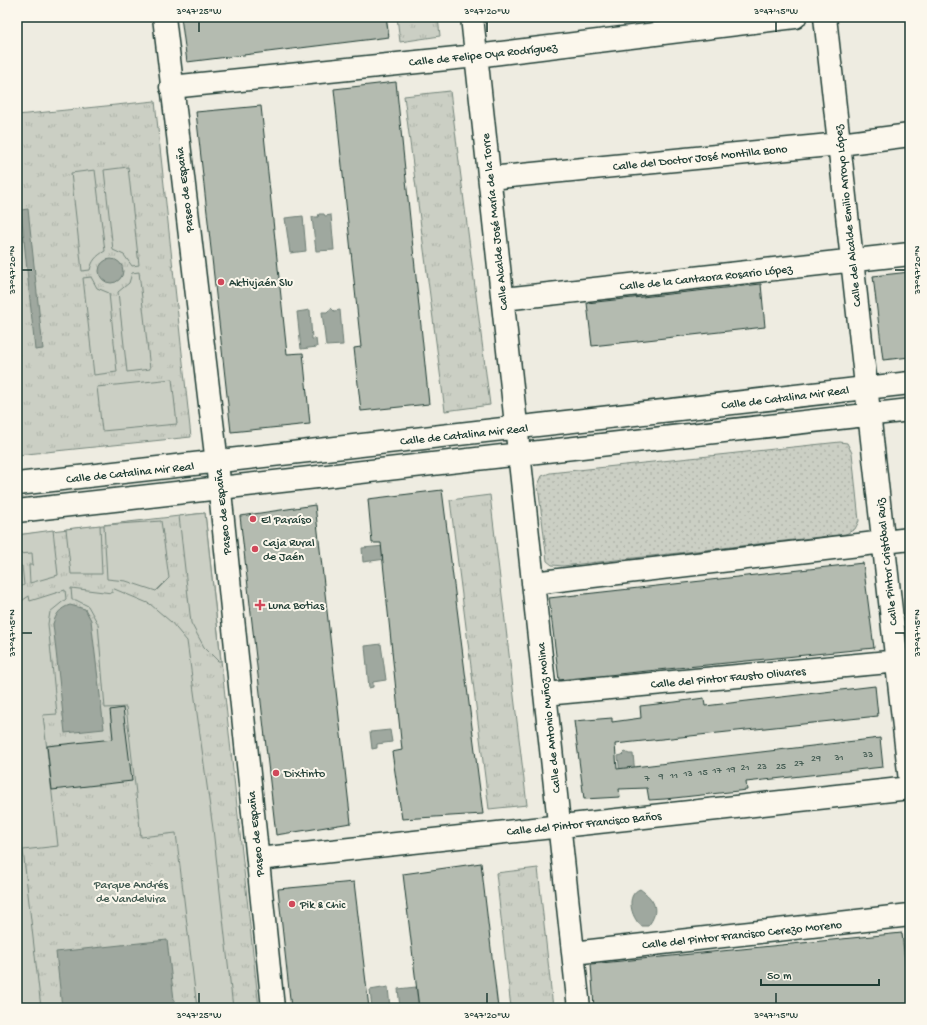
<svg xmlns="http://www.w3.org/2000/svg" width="927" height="1025" viewBox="0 0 927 1025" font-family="'Gochi Hand',sans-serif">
	<defs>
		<pattern id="grass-dots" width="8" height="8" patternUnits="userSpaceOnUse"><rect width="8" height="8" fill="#cbcfc4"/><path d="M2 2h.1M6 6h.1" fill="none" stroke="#aeb3a9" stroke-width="1.8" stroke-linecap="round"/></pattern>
		<pattern id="park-tufts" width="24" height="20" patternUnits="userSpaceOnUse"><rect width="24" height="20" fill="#cbcfc4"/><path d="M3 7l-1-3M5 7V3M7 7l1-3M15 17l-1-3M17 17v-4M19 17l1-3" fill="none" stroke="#aeb3a9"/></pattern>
	</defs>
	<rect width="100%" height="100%" fill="#eeece1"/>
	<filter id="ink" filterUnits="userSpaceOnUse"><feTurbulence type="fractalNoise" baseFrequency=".025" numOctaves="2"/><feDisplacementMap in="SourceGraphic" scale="8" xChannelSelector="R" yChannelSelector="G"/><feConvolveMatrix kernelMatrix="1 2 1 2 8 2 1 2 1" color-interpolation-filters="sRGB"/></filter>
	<g filter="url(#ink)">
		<path fill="url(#grass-dots)" stroke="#75867c" d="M840,442L847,443L852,453L859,521L855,529L846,534L563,566L552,565L547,561L538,485L542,476L550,473Z"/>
		<path fill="url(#park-tufts)" stroke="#75867c" d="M397,17H438L440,36L400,42Z
			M450,91L490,405L445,411L404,96Z
			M155,101L191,437L17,455V115Z
			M490,495L527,805L489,809L450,500Z
			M205,513L259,1008H17V535Z
			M538,868L553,1008H511L496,873Z"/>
		<path fill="#cbcfc4" stroke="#75867c" d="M128,167L139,265L132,266L124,255L113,250L104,170Z
			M95,170L105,251C96,256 92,261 90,270L82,271L71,173Z
			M139,272L150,369L127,372L118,292L129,283L132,273Z
			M91,277L97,288L109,293L117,372L94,375L83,278Z
			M172,379L177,424L102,431L97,387Z
			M205,513L221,661H218L204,647L191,623L179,516Z
			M161,521L169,578L156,591L126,581L107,579L104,525Z
			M100,525L102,574H71L66,529Z
			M53,530L58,575L30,583L29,565H33L32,553L17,554V535Z
			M17,566H22L24,585L17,589Z
			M71,588L112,593V588L150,604L171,622L187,641L213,829L233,1008H197L176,833L141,837L126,707L105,708L98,624L88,606L76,600H72Z
			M65,590L66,599L50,612L48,624L57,714L43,715L58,846L23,850L41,1008H17V604L29,596L30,601Z"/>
		<path fill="#9fa89f" stroke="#6c7d74" d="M28,209L43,349L35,350L21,210Z
			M319,214H324L325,216L331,215L334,250L316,251L312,217H318Z
			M303,216L306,251L290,253L285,218Z
			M99 271a12 12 0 1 1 24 0a12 12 0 1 1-24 0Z
			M331,308L334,311L340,310L343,345L326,346L322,312H327Z
			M310,310L312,339H316L317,347L301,349L297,312Z
			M385,546L386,559L363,562L362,548Z
			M70,605L85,609L91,620L104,729L65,733L53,624C56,614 60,608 70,605Z
			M381,644L386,680L373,682V687L369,688L365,646Z
			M390,730L392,742L377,744V748L372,749L370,732Z
			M625,752L629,754H633L636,783L621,784L618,756L622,755Z
			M640,889C654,899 661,910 648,926H641C631,917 625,895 640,889Z
			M167,940L175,1008H62L56,952Z
			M388,987L390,1008H372L370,990Z
			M416,987L419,1008H400L398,989Z"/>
		<path fill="#b4bbb0" stroke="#1f3d34" d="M181,17H386L389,37L187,62Z
			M396,82L429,404L361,411L354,348L361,347L334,89Z
			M261,106L287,354L303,353L310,424L231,432L196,112Z
			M910,272V357L883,360L873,276Z
			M761,284L765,327L592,346L587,303Z
			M442,490L483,814L402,819L392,752L402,750L381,543H372L368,499Z
			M315,505L351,823L276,835L240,516Z
			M863,563L874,648L559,680L549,598Z
			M875,686L878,716L615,744L617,769L880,738L883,767L746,782L747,790L665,799L649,800L647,788L619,789L620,797L584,799L574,721L612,718V722L641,718L640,706L675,702L704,698L705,706Z
			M123,708L132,781L52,790L47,746L113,739L110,710Z
			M481,863L498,1008H419L403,874Z
			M354,882L369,1008H291L278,889Z
			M902,933L910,1008H594L591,964Z"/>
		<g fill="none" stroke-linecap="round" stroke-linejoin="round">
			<g stroke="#1f3d34" stroke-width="25">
				<path id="minor" d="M472,17L579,1008
					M825,17L910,781
					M171,87L476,56L795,17
					M490,178L840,144L910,135
					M503,299L910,254
					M17,484L910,383
					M17,511L910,410
					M533,583L910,539
					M545,694L910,660
					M258,859L910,788
					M573,953L910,915"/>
			</g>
			<g stroke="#1f3d34" stroke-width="25">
				<path id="major" d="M164,17L218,472L273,1008"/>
			</g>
			<use href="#minor" stroke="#fbf7ec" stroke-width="22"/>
			<use href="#major" stroke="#fbf7ec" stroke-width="22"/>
		</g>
	</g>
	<path fill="none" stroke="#1f3d34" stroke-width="1.5" d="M199,22V32M487,22V32M776,22V32M22,270H32M895,270H905M22,633H32M895,633H905M199,993V1003M487,993V1003M776,993V1003"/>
	<g fill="#d1495b" stroke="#fbf7ec" stroke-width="1.5">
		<circle cx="221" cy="282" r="4"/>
		<circle cx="253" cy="519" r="4"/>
		<circle cx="255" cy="549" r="4"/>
		<path d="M258 599h4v4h4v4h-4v4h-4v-4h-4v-4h4z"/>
		<circle cx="276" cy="773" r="4"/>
		<circle cx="292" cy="904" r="4"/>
	</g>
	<g text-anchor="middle" stroke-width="4" stroke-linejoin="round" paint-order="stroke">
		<g font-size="10" fill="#445c53">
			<text x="868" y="757">33</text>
			<text x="839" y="760">31</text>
			<text x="816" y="761">29</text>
			<text x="799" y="766">27</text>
			<text x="762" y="769">23</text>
			<text x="781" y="769">25</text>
			<text x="745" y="770">21</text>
			<text x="731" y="772">19</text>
			<text x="717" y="773">17</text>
			<text x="703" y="775">15</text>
			<text x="688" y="776">13</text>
			<text x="674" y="778">11</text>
			<text x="661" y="779">9</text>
			<text x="647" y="781">7</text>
		</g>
		<g font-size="12" fill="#1f3d34" stroke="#fbf7ec">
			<text transform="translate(483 54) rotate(-6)" y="4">Calle de Felipe Oya Rodríguez</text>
			<text transform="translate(700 157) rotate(-6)" y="4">Calle del Doctor José Montilla Bono</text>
			<text transform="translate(184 190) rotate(-97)" y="4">Paseo de España</text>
			<text transform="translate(847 216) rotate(-96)" y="4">Calle del Alcalde Emilio Arroyo López</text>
			<text transform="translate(494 222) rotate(-96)" y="4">Calle Alcalde José María de la Torre</text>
			<text transform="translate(706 277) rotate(-6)" y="4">Calle de la Cantaora Rosario López</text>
			<text transform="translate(785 397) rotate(-7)" y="4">Calle de Catalina Mir Real</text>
			<text transform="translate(464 434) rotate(-6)" y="4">Calle de Catalina Mir Real</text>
			<text transform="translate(130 472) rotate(-6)" y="4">Calle de Catalina Mir Real</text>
			<text transform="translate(222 512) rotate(-96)" y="4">Paseo de España</text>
			<text transform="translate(886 562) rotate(-96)" y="4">Calle Pintor Cristóbal Ruiz</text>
			<text transform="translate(728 677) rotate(-5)" y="4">Calle del Pintor Fausto Olivares</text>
			<text transform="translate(548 718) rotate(-96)" y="4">Calle de Antonio Muñoz Molina</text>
			<text transform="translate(584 823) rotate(-6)" y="4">Calle del Pintor Francisco Baños</text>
			<text transform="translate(255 834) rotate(-96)" y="4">Paseo de España</text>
			<text transform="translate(742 934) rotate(-6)" y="4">Calle del Pintor Francisco Cerezo Moreno</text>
		</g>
		<g font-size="12" fill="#1f3d34" stroke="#fbf7ec" text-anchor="start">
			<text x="229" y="286">Aktivjaén Slu</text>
			<text x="261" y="523">El Paraíso</text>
			<text x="263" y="546">Caja Rural<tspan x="263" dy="14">de Jaén</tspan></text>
			<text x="268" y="609">Luna Botias</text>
			<text x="284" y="777">DiXtinto</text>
			<text x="300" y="908">Pik &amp; Chic</text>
		</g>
		<g font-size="12" fill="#415a51" stroke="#fbf7ec">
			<text x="131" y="888">Parque Andrés<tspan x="131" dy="14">de Vandelvira</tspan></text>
		</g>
	</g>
	<rect width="927" height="1025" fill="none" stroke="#fbf7ec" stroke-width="44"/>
	<path d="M761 979v6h118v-6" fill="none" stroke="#1f3d34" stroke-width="2"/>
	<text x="767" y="979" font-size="12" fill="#1f3d34" stroke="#fbf7ec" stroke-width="3" paint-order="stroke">50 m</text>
	<rect x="22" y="22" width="883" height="981" fill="none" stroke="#1f3d34" stroke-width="1.5"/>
	<g font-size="10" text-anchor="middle" fill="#1f3d34">
		<text x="199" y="14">3°47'25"W</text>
		<text x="487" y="14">3°47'20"W</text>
		<text x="776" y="14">3°47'15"W</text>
		<text transform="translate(11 270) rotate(-90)" y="4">37°47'20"N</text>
		<text transform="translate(916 270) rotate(-90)" y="4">37°47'20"N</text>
		<text transform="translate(11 633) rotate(-90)" y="4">37°47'15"N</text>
		<text transform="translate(916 633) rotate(-90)" y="4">37°47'15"N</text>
		<text x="199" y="1018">3°47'25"W</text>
		<text x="487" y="1018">3°47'20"W</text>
		<text x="776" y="1018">3°47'15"W</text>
	</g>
</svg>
